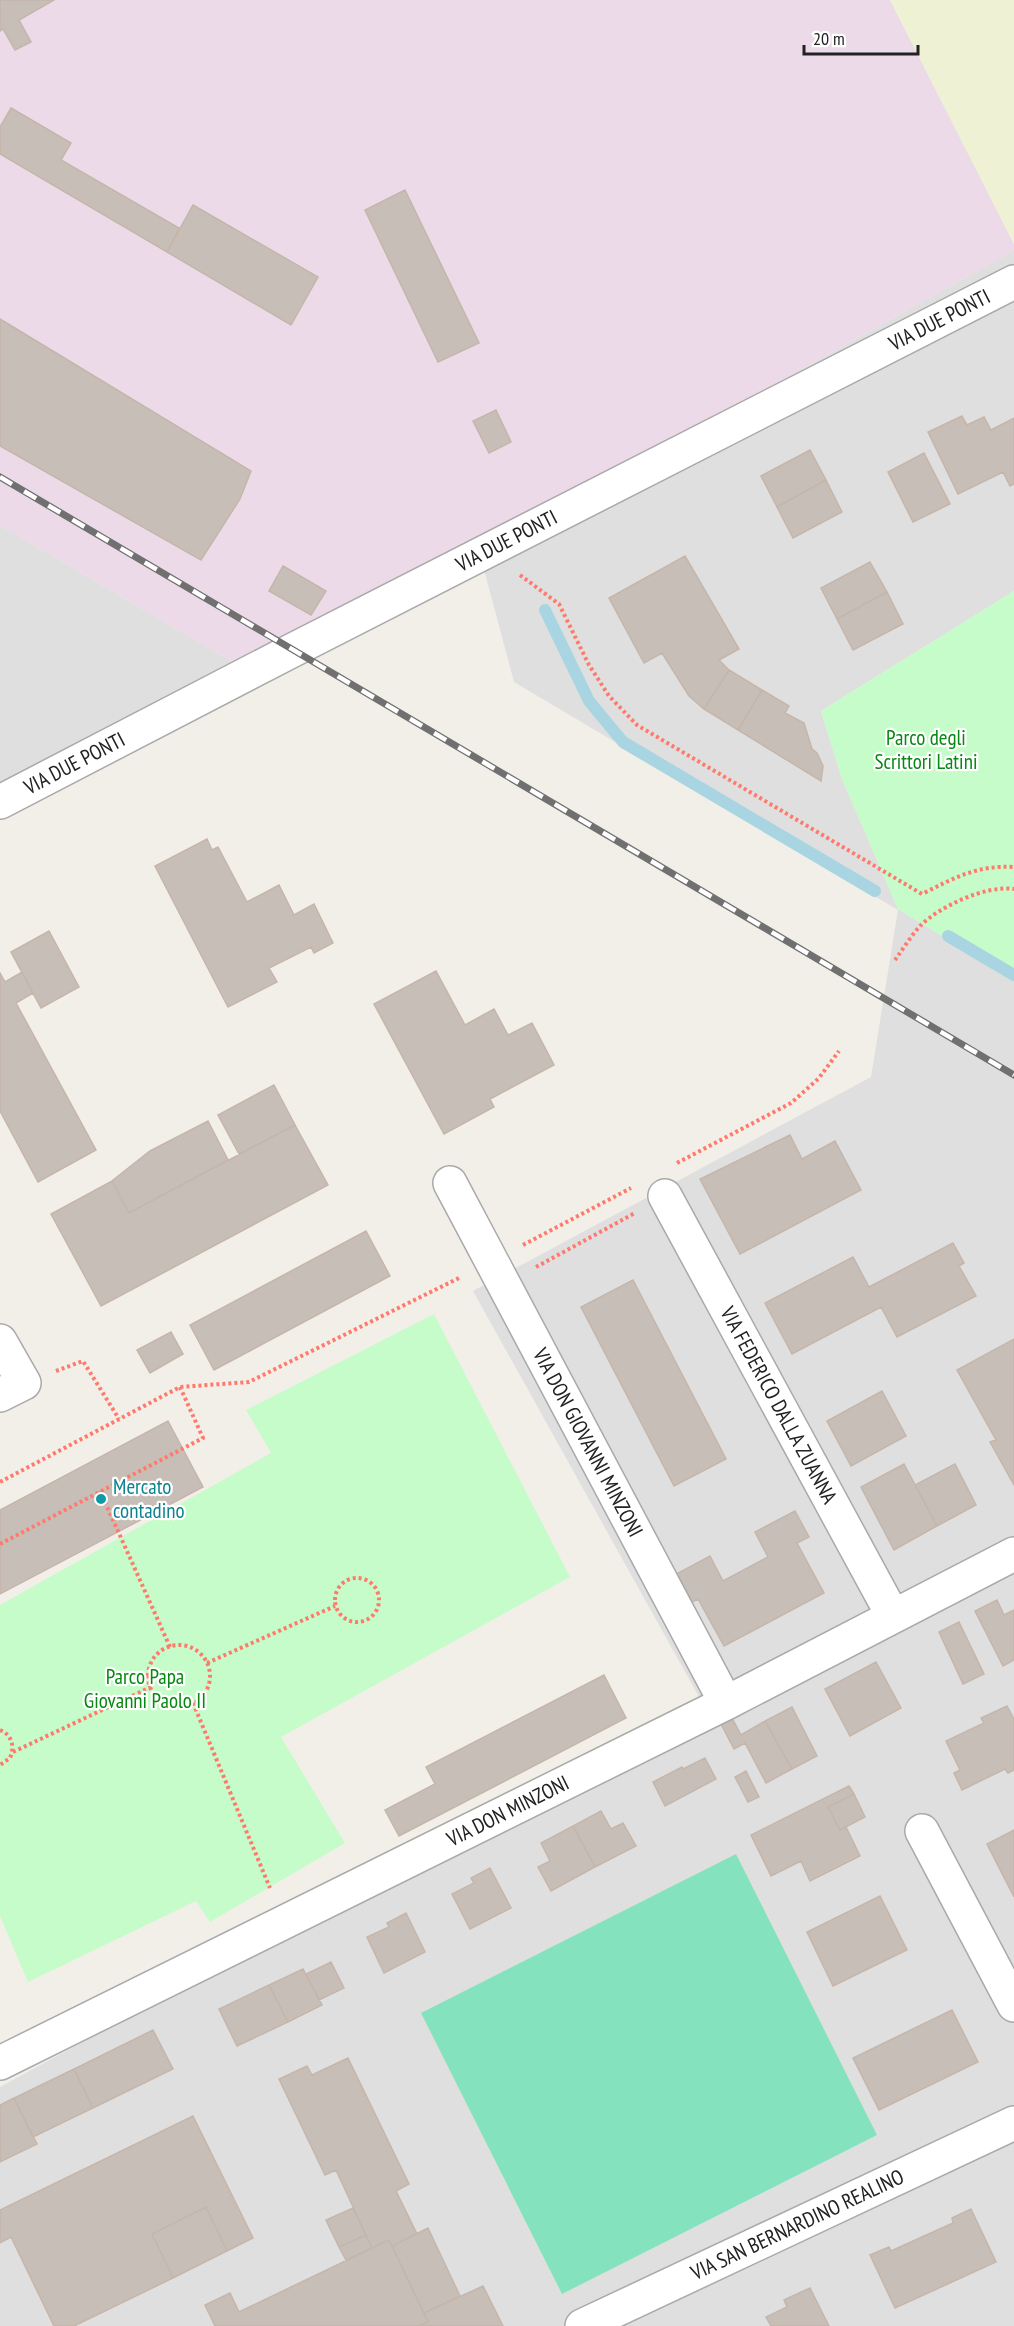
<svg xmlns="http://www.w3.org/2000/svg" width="1014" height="2326" viewBox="0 0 1014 2326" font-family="'PT Sans Narrow',sans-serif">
	<rect width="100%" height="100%" fill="#f2efe8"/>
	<path fill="#e0dfdf" d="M1014,250V591L821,711L842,779L898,909L1014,980V2326H0V2087L703,1704L473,1291L871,1077L898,910L514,682L479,551Z
		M0,525L241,667L0,796Z"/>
	<path fill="#ecdae8" d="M0,0H890L1014,244V250L479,551L241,667L0,525Z"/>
	<path fill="#eff1d4" d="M890,0H1014V244Z"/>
	<path fill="#c6fcc9" d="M1014,591V980L898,909L842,779L821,711Z
		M434,1314L570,1577L281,1737L345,1843L210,1922L196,1901L28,1982L0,1916V1605L271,1453L246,1410Z"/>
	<path fill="#84e3be" d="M736,1854L877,2135L562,2294L421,2013Z"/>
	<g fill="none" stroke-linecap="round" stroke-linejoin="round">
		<path stroke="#a8d5e1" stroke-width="12" d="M545,610L589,701L623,742L875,891
			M948,936L1014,975"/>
	</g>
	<path fill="#c7bfb7" stroke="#c5b5aa" stroke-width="1.5" d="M0,0H54L19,20L31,42L15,50L3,29L0,31Z
		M11,108L71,143L61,160L179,228L167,252L0,154V127Z
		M405,190L479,343L438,362L365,210Z
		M193,205L318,277L291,325L167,252Z
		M0,319L251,471L240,499L201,560L0,446Z
		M496,410L511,442L489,453L473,421Z
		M962,416L967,425L984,417L991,430L1014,418V484L1010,486L1003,472L958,494L928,432Z
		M810,450L826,480L777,507L761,476Z
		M924,453L950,504L913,522L888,472Z
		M826,480L842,512L793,538L777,507Z
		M685,556L739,649L719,660L729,670L704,709L689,696L662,653L644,663L609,598Z
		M870,562L887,592L837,619L821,588Z
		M283,566L326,591L311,615L269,591Z
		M887,592L903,624L853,650L837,619Z
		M729,670L762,690L738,730L704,709Z
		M762,690L789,706L785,713L804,723L812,749L817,753L823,766L821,781L738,730Z
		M207,839L212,850L218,847L247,902L279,885L294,915L314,904L333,943L314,953L311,947L269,968L277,982L228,1007L155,866Z
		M49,931L79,987L41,1008L11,952Z
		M436,971L465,1025L494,1009L508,1035L532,1023L554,1065L490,1099L494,1107L444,1134L374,1004Z
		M22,972L33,993L16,1003L96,1150L38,1182L0,1111V973L5,982Z
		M274,1085L295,1125L239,1154L218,1115Z
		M208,1121L228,1160L129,1213L112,1181L150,1151Z
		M295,1125L328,1185L101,1306L51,1214L112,1181L129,1213Z
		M790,1135L802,1159L835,1141L861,1190L740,1254L700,1179Z
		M366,1231L390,1276L214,1370L190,1325Z
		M953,1243L964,1263L959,1266L976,1296L897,1337L881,1307L792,1354L765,1303L853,1257L869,1287Z
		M633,1280L726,1459L674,1486L581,1307Z
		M171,1332L183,1354L150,1373L137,1350Z
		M1014,1339V1485L990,1442L996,1440L957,1370Z
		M882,1391L906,1436L851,1466L827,1421Z
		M168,1421L203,1487L0,1594V1510Z
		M904,1464L937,1526L894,1550L861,1487Z
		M955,1464L976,1505L937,1526L915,1485Z
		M795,1511L809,1537L797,1543L824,1593L724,1646L698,1599L684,1606L669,1578L710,1556L723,1581L768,1557L755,1532Z
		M997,1600L1004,1615L1014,1610V1660L1003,1666L975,1611Z
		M959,1622L984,1674L963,1684L939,1632Z
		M876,1662L901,1708L850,1736L825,1689Z
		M604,1675L626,1718L399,1836L385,1810L435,1784L426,1767Z
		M1007,1706L1014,1719V1770L1008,1773L1005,1769L962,1790L954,1773L960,1770L946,1741L984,1723L981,1718Z
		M792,1707L817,1756L792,1769L765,1721Z
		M731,1716L741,1735L765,1721L792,1769L766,1783L745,1743L734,1749L720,1722Z
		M705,1758L716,1779L665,1806L653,1782L682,1767L683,1769Z
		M746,1771L759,1797L748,1802L735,1777Z
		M849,1786L854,1794L828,1807L840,1830L846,1827L860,1856L810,1881L801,1861L771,1876L751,1835Z
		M854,1794L865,1817L840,1830L828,1807Z
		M601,1811L611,1829L623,1823L636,1846L595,1867L573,1826Z
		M573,1826L595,1867L551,1891L538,1867L550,1861L541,1843Z
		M1014,1830V1897L987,1844Z
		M490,1868L511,1908L470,1929L452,1894L474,1883L471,1878Z
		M880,1896L907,1950L833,1986L807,1932Z
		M406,1913L425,1952L384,1973L367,1937L389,1927L387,1923Z
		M331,1962L344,1988L319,2000L306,1974Z
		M303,1969L322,2005L288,2022L269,1985Z
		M269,1985L288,2022L237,2046L219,2009Z
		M952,2010L978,2062L879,2110L853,2058Z
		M153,2030L173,2069L93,2108L74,2069Z
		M348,2058L409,2184L396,2191L417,2234L392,2246L389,2240L372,2248L336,2170L325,2175L279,2079L307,2066L312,2075Z
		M74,2069L93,2108L33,2137L14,2098Z
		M14,2098L37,2144L0,2162V2105Z
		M193,2116L253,2238L227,2251L206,2207L152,2234L173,2278L74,2326H54L11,2237L0,2243V2210Z
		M206,2207L227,2251L173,2278L152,2234Z
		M353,2208L366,2235L339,2247L326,2220Z
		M971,2209L996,2262L895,2308L870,2255L889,2247L891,2251L953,2223L952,2218Z
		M428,2228L460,2296L424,2313L392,2246Z
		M366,2235L372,2248L346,2260L339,2247Z
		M389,2240L428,2322L419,2326H215L205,2305L230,2293L239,2312Z
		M483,2286L503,2326H419L428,2322L424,2313Z
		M810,2288L829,2326H771L766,2317L787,2307L784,2300Z"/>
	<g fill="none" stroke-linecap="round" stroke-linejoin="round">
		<g stroke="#a9a9a9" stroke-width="36">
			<g id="minor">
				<path id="s1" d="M0,802L293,650L1014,282"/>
				<path id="s2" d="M450,1183L726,1703"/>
				<path id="s3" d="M665,1196L893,1616"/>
				<path d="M0,1341L24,1383L0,1395"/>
				<path d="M922,1831L1014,2005"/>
				<path id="s4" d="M0,2063L726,1703L1014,1554"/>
				<path id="s5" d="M582,2326L1014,2123"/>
			</g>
		</g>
		<path stroke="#ff7a6d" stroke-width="4" stroke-dasharray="3 3" stroke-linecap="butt" d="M520,575L559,604L589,665L609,696L637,725L922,894C954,878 977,865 1014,867
			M895,960C903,949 911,936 920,926C940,906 986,885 1014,889
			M677,1163L791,1103L819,1078L839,1051
			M523,1245L631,1188
			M536,1267L635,1213
			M56,1371L83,1361L119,1419
			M0,1482L180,1387L249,1382L461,1277
			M100,1491L170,1647
			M0,1544L203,1438L180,1387
			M335 1600a22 22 0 1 1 44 0a22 22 0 1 1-44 0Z
			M148 1676a31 31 0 1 1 62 0a31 31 0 1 1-62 0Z
			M207,1663L335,1606
			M193,1703L270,1888
			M0,1730C12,1735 15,1746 10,1758L0,1765
			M13,1752L151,1687"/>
		<use href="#minor" stroke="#fff" stroke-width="33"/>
		<g stroke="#707070" stroke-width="7">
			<path id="rail" d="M0,477L1014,1075"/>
		</g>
		<use href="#rail" stroke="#fff" stroke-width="4.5" stroke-dasharray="14" stroke-linecap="butt"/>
	</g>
	<circle fill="#0f9aa8" stroke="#fff" stroke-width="2" cx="101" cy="1499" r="6"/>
	<g text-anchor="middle" stroke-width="4.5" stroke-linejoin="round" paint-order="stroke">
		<g font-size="21" fill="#222" stroke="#fff">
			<text dy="7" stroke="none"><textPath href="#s1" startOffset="1056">VIA DUE PONTI</textPath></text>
			<text dy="7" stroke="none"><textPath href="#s1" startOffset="570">VIA DUE PONTI</textPath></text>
			<text dy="7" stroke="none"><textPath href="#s1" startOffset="84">VIA DUE PONTI</textPath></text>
			<text dy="7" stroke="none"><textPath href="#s3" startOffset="238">VIA FEDERICO DALLA ZUANNA</textPath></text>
			<text dy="7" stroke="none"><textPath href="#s2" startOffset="294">VIA DON GIOVANNI MINZONI</textPath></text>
			<text dy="7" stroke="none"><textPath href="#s4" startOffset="567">VIA DON MINZONI</textPath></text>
			<text dy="7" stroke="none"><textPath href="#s5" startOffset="238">VIA SAN BERNARDINO REALINO</textPath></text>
		</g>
		<g font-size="21" fill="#078811" stroke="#fff">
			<text x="926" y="745">Parco degli<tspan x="926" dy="24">Scrittori Latini</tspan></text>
			<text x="145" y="1684">Parco Papa<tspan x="145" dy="24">Giovanni Paolo II</tspan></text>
		</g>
		<g font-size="21" fill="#0d838f" stroke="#fff" text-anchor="start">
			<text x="113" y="1494">Mercato<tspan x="113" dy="24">contadino</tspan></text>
		</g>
	</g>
	<path d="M804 45v9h114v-9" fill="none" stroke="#222222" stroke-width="3"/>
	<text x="813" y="45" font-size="18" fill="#222222" stroke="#ffffff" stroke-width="4.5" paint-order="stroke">20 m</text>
</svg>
